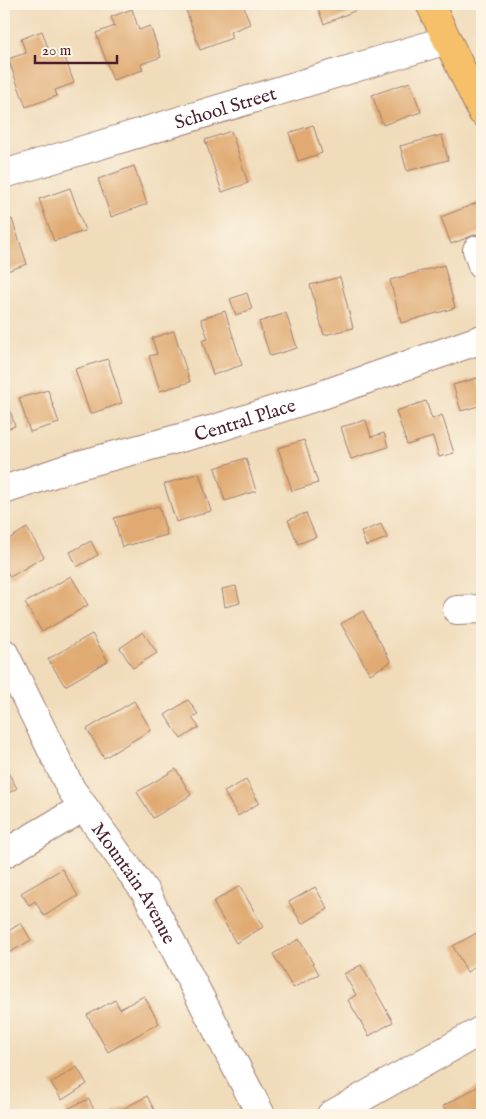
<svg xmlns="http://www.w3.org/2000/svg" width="486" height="1119" viewBox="0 0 486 1119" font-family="'IM FELL English',serif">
	<rect width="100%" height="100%" fill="#fcf5e5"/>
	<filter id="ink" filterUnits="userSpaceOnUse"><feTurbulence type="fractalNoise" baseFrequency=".02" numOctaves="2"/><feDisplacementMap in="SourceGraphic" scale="10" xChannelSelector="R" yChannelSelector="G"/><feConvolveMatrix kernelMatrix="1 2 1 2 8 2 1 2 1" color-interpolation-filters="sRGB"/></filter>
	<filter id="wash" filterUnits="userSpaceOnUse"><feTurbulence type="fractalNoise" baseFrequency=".0096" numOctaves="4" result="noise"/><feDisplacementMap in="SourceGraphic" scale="20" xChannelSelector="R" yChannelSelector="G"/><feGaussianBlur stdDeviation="1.12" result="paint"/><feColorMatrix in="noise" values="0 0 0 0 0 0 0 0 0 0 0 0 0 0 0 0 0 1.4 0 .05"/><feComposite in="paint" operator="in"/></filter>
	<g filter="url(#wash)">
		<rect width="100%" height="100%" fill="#f0dbba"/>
		<g id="blocks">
			<path fill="#e0aa72" d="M203,4H243L250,24L230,32L232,38L200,50L186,10Z
				M316,4H359L361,8L324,24Z
				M132,9L139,30L150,26L161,57L141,64L143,70L113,80L96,33L115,26L111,17Z
				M42,31L50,54L62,49L74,83L55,90L57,96L26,107L8,59L26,53L21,39Z
				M410,82L421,112L383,125L372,95Z
				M313,125L322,153L298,161L289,133Z
				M231,131L248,183L222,192L205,140Z
				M442,135L448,160L407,171L400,146Z
				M134,166L147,204L111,217L98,179Z
				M70,188L85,231L54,241L39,199Z
				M479,202L482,211V232L451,244L441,217Z
				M12,219L27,264L4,272V222Z
				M444,265L455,308L401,323L390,280Z
				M340,277L353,328L324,335L310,285Z
				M247,293L252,309L236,315L230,299Z
				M225,311L242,365L213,375L202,340L208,339L201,319Z
				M286,313L297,348L270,356L259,322Z
				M174,331L190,382L160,391L149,356L157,354L152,338Z
				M108,359L122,403L90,414L75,369Z
				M477,378L482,395V405L461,411L453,385Z
				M48,390L59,423L30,432L19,398Z
				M6,398L15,426L4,430V399Z
				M426,401L432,419L442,415L454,453L439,457L433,437L407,445L396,411Z
				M366,420L371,437L384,433L388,447L351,459L341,427Z
				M304,440L318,483L292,491L278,448Z
				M246,458L256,491L225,501L215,468Z
				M199,473L211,511L176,522L164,484Z
				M159,506L167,535L122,547L114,518Z
				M306,513L316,537L298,544L288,520Z
				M381,524L387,538L366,546L361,532Z
				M27,528L44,557L10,577L4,567V542Z
				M91,541L98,555L77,567L70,552Z
				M71,576L88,605L42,632L25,603Z
				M236,586L240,603L225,607L222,589Z
				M363,611L391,662L370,674L341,624Z
				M143,632L157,653L133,668L120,648Z
				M92,634L108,661L65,686L48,659Z
				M188,700L198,714L192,718L199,727L181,739L165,715Z
				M134,701L151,730L104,758L87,729Z
				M4,766L17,788L4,796Z
				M176,769L191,795L153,818L137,792Z
				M246,780L259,803L238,816L224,792Z
				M62,869L78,896L44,916L35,901L29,905L21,893Z
				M240,886L263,927L236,943L213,902Z
				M315,887L328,909L302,924L289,902Z
				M21,923L31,940L9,953L4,945V934Z
				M482,930V963L467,972L453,946Z
				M299,939L319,974L293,988L273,954Z
				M361,965L393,1022L369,1036L348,1000L356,995L344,974Z
				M144,996L159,1023L108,1052L87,1015L115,1000L120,1009Z
				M77,1067L87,1084L62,1100L51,1083Z
				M481,1085L482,1115H448L443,1106Z
				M147,1096L157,1115H112Z
				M89,1099L96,1115H67L65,1110Z"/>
		</g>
	</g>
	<g filter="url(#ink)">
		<use href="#blocks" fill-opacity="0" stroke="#9d7d72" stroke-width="1"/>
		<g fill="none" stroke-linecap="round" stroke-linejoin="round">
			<g stroke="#9d7d72" stroke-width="30">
				<g id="minor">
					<path id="s1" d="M4,174L447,40"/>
					<path d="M477,250L482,265"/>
					<path id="s2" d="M4,490L75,466L214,429L322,395L482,339"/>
					<path d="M457,610L482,609"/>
					<path id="s3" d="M4,653L71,789L146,893L261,1115"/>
					<path d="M4,854L84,807"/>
					<path d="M331,1115L482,1030"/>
				</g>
			</g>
			<g stroke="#9d7d72" stroke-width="30">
				<path id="major" d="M430,4L482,112"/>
			</g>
			<use href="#minor" stroke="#fff" stroke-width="28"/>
			<use href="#major" stroke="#f6c06b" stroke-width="28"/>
		</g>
	</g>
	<g text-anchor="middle" stroke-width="4" stroke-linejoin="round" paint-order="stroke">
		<g font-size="19" fill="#4a1f2b" stroke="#fcf5e5">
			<text dy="7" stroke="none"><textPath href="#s1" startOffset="231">School Street</textPath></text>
			<text dy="7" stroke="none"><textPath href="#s2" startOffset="251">Central Place</textPath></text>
			<text dy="7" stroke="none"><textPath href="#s3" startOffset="265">Mountain Avenue</textPath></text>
		</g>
	</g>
	<rect width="486" height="1119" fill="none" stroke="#fcf5e5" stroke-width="20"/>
	<path d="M35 55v8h82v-8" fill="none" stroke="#4a1f2b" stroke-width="2.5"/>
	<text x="42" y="55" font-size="15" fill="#4a1f2b" stroke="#fcf5e5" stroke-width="4" paint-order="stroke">20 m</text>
</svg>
